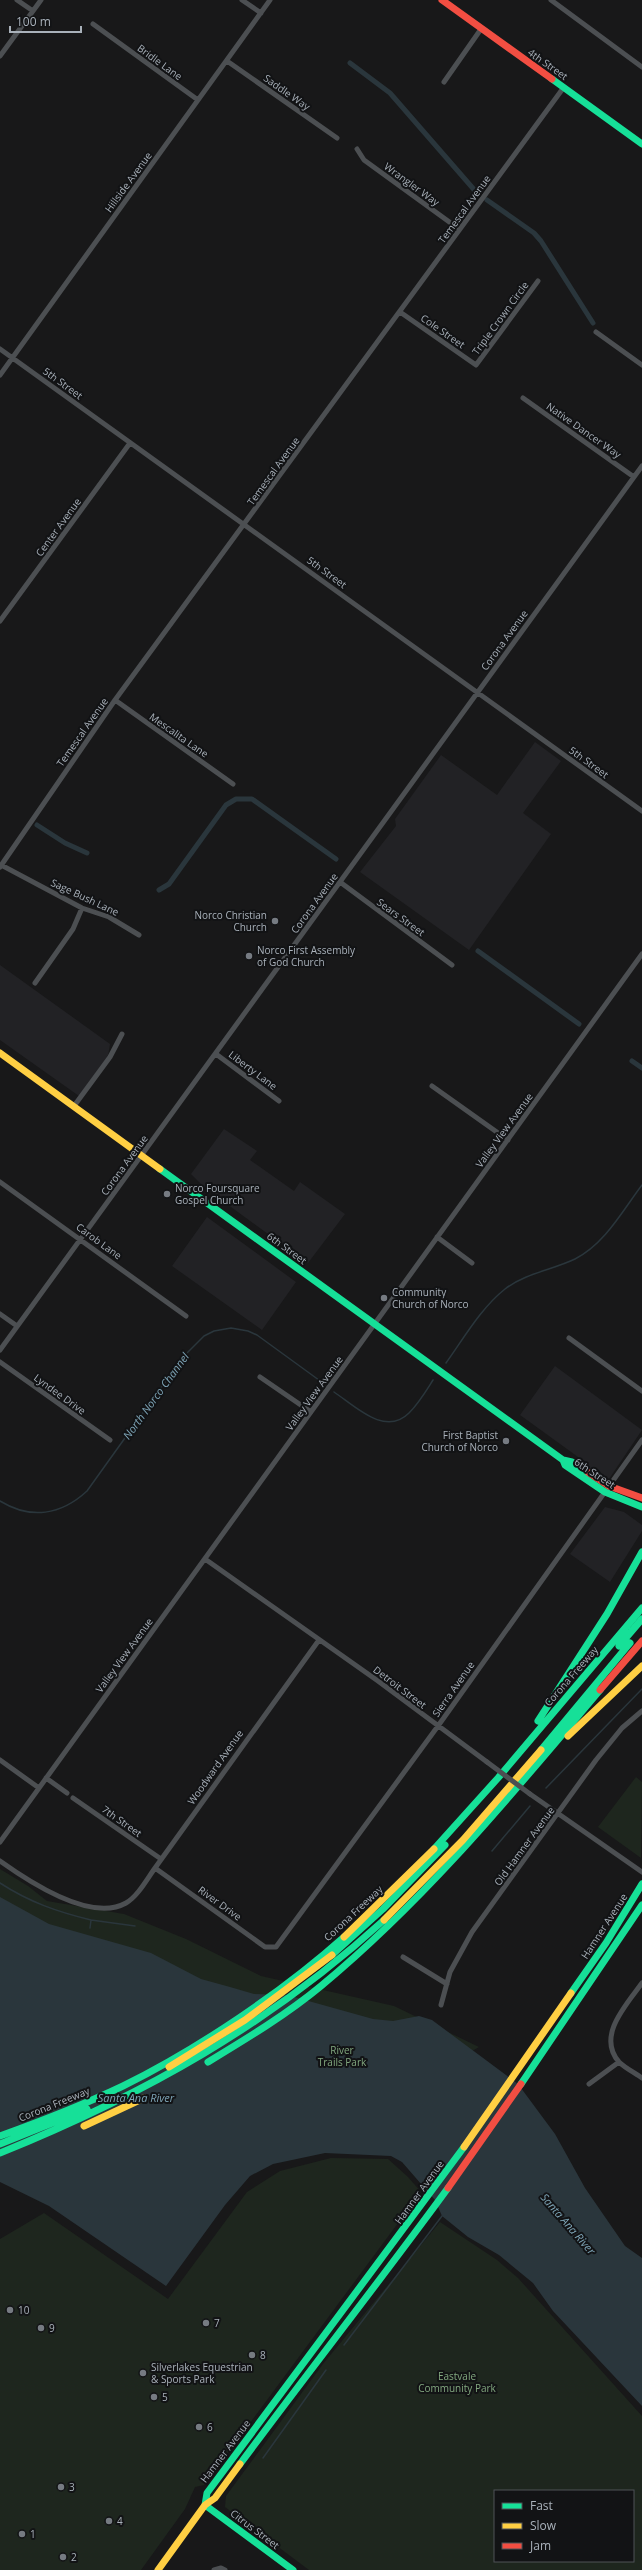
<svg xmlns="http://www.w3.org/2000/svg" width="642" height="2570" viewBox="0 0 642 2570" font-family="'Open Sans',sans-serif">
	<rect width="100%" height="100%" fill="#181819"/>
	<path fill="#222225" d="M535,742L561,761L523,813L551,834L469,950L360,872L396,826L395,819L441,755L497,795Z
		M0,965L110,1044L108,1056L79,1096L0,1040Z
		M224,1129L257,1151L250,1160L294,1191L300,1182L345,1214L308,1263L205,1188L191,1174Z
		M207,1217L296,1282L262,1330L172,1266Z
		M555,1366L642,1430L609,1479H604L583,1466L585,1462L520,1415Z
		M605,1507L624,1512L642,1525V1531L610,1582L570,1554Z"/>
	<path fill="#1e261e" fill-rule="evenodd" d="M636,1777L642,1782L641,1858L598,1827Z
		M0,1869L28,1886L47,1901L124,1914L186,1939L261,1976L394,2006L479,2047L351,2122L0,1917Z
		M331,2158L388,2159L408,2177L421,2192L204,2485L195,2487L185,2509L141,2570H0V2239L44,2213L168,2299L247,2192L280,2171Z
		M440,2222L497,2260L518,2278L642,2416V2570H309L225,2507L226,2496L323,2364ZM495,2491H633V2561H495Z"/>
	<path fill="#2a363c" d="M0,1897L49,1924L151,1953L201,1979L230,1987L254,1994L287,1995L373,2019L393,2021L419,2016L432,2020L518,2084L555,2134L585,2188L625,2246L642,2258V2406L553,2311L533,2283L499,2255L468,2237L442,2216L435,2200L402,2162L391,2156L325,2153L273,2164L250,2176L225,2205L166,2286L49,2206L0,2182Z"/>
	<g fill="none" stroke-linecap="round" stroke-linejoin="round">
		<path stroke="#2a363c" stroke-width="1.5" d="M446,1363C464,1338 481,1308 505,1289C526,1273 552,1270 575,1259C605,1244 623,1210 642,1185
			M334,1392C355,1406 385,1437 409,1413C419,1403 426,1391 433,1380
			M0,1501C31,1520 61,1515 87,1491L183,1357L204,1336L214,1331L231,1328L248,1331L257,1335L323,1383
			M546,1788L642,1689
			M492,1851L530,1806
			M0,1883C29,1902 58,1912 91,1920
			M90,1928L91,1920L135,1926
			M344,2345L442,2216
			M263,2458L326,2370"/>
		<path stroke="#2a363c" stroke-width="5" d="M350,63L390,93L477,193
			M487,200L534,233L541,241L593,323
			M37,825L65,843L87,853
			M159,890L169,884L226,805L236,799H252L336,859
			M478,951L579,1024
			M632,1061L642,1068"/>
		<path stroke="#4c4f52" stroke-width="5" d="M17,0L33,11
			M242,0L261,13
			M551,0L642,67
			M93,24L198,100
			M0,56L41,0
			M227,61L337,138
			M444,82L481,29
			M357,149L364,160L459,229
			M400,312L476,365L538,281
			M596,332L642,365
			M0,349L642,811
			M0,375L270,0
			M523,398L634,477
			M0,621L130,443
			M115,700L233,784
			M1,865L82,908L109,917L139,935
			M0,867L115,700L564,87
			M340,882L452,965
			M35,983L73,929L82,908
			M216,1054L279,1101
			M432,1086L508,1140
			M74,1106L110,1057L122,1034
			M0,1182L186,1316
			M437,1237L472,1263
			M0,1314L17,1326
			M569,1338L642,1391
			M0,1350L642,466
			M0,1362L110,1440
			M260,1377L311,1412
			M205,1559L378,1681L487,1762
			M0,1760L39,1788
			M46,1778L67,1793
			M530,1794L642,1872
			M73,1798L161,1859
			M0,1842L642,954
			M0,1861C28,1881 90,1923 126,1903C138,1896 147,1879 155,1868L319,1640
			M155,1868L265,1947H276L438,1726L642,1440
			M403,1957L447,1984
			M642,1983C627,2004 596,2036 619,2062C625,2068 635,2073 642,2078
			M441,2005L450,1972L472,1932L596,1760L622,1728L642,1711
			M589,2084L619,2062
			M214,2570L221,2568L225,2570"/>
		<path stroke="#16e098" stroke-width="7" d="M552,79L642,144
			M160,1169L563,1460L572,1462L588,1472
			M563,1460L565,1465L605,1492L642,1507
			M619,1646L642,1619
			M538,1721L607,1614L642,1552
			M541,1750L630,1643
			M434,1849L498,1778L642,1608
			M332,1955L383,1909L445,1845
			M571,1993L606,1943L642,1884
			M208,2062C246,2039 286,2015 321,1986C426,1899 512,1794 600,1690
			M521,2084L642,1905
			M0,2136C42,2121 83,2105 123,2086C198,2049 281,1993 344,1937
			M0,2144L87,2109
			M0,2153C143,2095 269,2025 384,1920
			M240,2464C309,2371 380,2281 448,2188
			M205,2505L293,2570
			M205,2505L207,2493L464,2147"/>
		<path stroke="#ffcf43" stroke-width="7" d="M0,1053L160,1169
			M568,1736L642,1666
			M384,1920L463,1840L541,1750
			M344,1937L434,1849
			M169,2067L245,2020L332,1955
			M84,2126L144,2098
			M464,2147L571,1993
			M158,2570L205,2505L215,2498L240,2464"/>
		<path stroke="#f24e42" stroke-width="7" d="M442,0L552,79
			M588,1472L609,1486L642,1498
			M600,1690L642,1641
			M448,2188L521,2084"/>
		<path stroke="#4c4f52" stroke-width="5" d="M487,1762L530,1794"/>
	</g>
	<g fill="#767b82" stroke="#121315" stroke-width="1.5">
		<circle cx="275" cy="921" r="4"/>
		<circle cx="249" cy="956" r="4"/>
		<circle cx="167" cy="1194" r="4"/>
		<circle cx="384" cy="1298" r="4"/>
		<circle cx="506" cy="1441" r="4"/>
		<circle cx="10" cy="2310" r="4"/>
		<circle cx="206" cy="2323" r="4"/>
		<circle cx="41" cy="2328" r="4"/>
		<circle cx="252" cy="2355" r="4"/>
		<circle cx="143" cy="2373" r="4"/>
		<circle cx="154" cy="2397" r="4"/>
		<circle cx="199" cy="2427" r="4"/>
		<circle cx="61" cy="2487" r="4"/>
		<circle cx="109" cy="2521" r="4"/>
		<circle cx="22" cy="2534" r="4"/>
		<circle cx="63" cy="2557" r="4"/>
	</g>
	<g text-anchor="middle" stroke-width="4" stroke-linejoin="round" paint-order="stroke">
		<g font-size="10" fill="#a9b1ba" stroke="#121315">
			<text transform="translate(160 62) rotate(36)" y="4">Bridle Lane</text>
			<text transform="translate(548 64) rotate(35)" y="4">4th Street</text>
			<text transform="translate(287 92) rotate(35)" y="4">Saddle Way</text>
			<text transform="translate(128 182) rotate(-54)" y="4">Hillside Avenue</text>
			<text transform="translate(412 184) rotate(36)" y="4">Wrangler Way</text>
			<text transform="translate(464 209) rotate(-54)" y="4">Temescal Avenue</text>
			<text transform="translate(500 318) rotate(-54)" y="4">Triple Crown Circle</text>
			<text transform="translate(443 331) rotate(35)" y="4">Cole Street</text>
			<text transform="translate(63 383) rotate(36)" y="4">5th Street</text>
			<text transform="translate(584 430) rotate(35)" y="4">Native Dancer Way</text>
			<text transform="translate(273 471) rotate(-54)" y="4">Temescal Avenue</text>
			<text transform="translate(58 527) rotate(-54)" y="4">Center Avenue</text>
			<text transform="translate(327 572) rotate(36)" y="4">5th Street</text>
			<text transform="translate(504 640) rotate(-54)" y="4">Corona Avenue</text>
			<text transform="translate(82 732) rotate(-55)" y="4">Temescal Avenue</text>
			<text transform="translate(179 735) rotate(35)" y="4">Mescalita Lane</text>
			<text transform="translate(589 762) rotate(36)" y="4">5th Street</text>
			<text transform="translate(85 897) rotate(25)" y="4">Sage Bush Lane</text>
			<text transform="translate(314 903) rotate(-54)" y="4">Corona Avenue</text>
			<text transform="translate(401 917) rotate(36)" y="4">Sears Street</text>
			<text transform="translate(253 1070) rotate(37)" y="4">Liberty Lane</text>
			<text transform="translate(504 1130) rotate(-54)" y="4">Valley View Avenue</text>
			<text transform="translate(124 1165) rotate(-54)" y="4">Corona Avenue</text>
			<text transform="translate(99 1241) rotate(36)" y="4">Carob Lane</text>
			<text transform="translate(287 1248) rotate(36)" y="4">6th Street</text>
			<text transform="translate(314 1393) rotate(-54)" y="4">Valley View Avenue</text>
			<text transform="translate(60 1394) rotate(36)" y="4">Lyndee Drive</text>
			<text transform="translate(595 1473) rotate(33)" y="4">6th Street</text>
			<text transform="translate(124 1655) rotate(-54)" y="4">Valley View Avenue</text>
			<text transform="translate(571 1676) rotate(-49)" y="4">Corona Freeway</text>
			<text transform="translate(400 1687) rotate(37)" y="4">Detroit Street</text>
			<text transform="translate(453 1689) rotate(-55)" y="4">Sierra Avenue</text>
			<text transform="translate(215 1767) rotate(-55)" y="4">Woodward Avenue</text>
			<text transform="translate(122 1821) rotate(35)" y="4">7th Street</text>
			<text transform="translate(524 1846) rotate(-54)" y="4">Old Hamner Avenue</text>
			<text transform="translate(220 1903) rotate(36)" y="4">River Drive</text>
			<text transform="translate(353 1913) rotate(-43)" y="4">Corona Freeway</text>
			<text transform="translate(604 1926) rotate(-57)" y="4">Hamner Avenue</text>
			<text transform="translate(54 2104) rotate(-22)" y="4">Corona Freeway</text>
			<text transform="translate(419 2192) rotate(-54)" y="4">Hamner Avenue</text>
			<text transform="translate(225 2451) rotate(-53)" y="4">Hamner Avenue</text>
			<text transform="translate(255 2529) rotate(37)" y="4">Citrus Street</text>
		</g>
		<g font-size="10" fill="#a9b1ba" stroke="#121315" text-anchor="start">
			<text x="267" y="919" text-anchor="end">Norco Christian<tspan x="267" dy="12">Church</tspan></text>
			<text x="257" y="954">Norco First Assembly<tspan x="257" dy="12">of God Church</tspan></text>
			<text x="175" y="1192">Norco Foursquare<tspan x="175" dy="12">Gospel Church</tspan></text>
			<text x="392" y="1296">Community<tspan x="392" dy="12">Church of Norco</tspan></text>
			<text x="498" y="1439" text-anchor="end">First Baptist<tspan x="498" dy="12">Church of Norco</tspan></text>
			<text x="18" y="2314">10</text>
			<text x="214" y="2327">7</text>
			<text x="49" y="2332">9</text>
			<text x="260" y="2359">8</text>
			<text x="151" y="2371">Silverlakes Equestrian<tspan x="151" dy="12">&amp; Sports Park</tspan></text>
			<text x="162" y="2401">5</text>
			<text x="207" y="2431">6</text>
			<text x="69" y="2491">3</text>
			<text x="117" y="2525">4</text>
			<text x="30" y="2538">1</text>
			<text x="71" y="2561">2</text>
		</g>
		<g font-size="10" fill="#82a77f" stroke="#121315">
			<text x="342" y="2054">River<tspan x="342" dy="12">Trails Park</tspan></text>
			<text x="457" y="2380">Eastvale<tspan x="457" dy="12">Community Park</tspan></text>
		</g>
		<g font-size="11" font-style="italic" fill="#7ea5b7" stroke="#121315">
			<text transform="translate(156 1396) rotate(-54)" y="4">North Norco Channel</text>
			<text x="136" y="2102">Santa Ana River</text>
			<text transform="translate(568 2224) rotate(49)" y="4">Santa Ana River</text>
		</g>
	</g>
	<rect x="494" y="2490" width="140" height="72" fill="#121315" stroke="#4e5257"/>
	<rect x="502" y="2503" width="20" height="6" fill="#16e098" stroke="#4e5257"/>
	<text x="530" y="2510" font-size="12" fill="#a9b1ba">Fast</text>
	<rect x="502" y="2523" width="20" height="6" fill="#ffcf43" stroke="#4e5257"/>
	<text x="530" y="2530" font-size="12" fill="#a9b1ba">Slow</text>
	<rect x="502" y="2543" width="20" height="6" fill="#f24e42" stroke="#4e5257"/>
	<text x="530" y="2550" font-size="12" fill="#a9b1ba">Jam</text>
	<path d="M10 26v6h71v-6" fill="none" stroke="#a9b1ba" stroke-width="2"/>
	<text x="16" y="26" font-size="12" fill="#a9b1ba" stroke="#121315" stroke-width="3" paint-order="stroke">100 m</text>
</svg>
